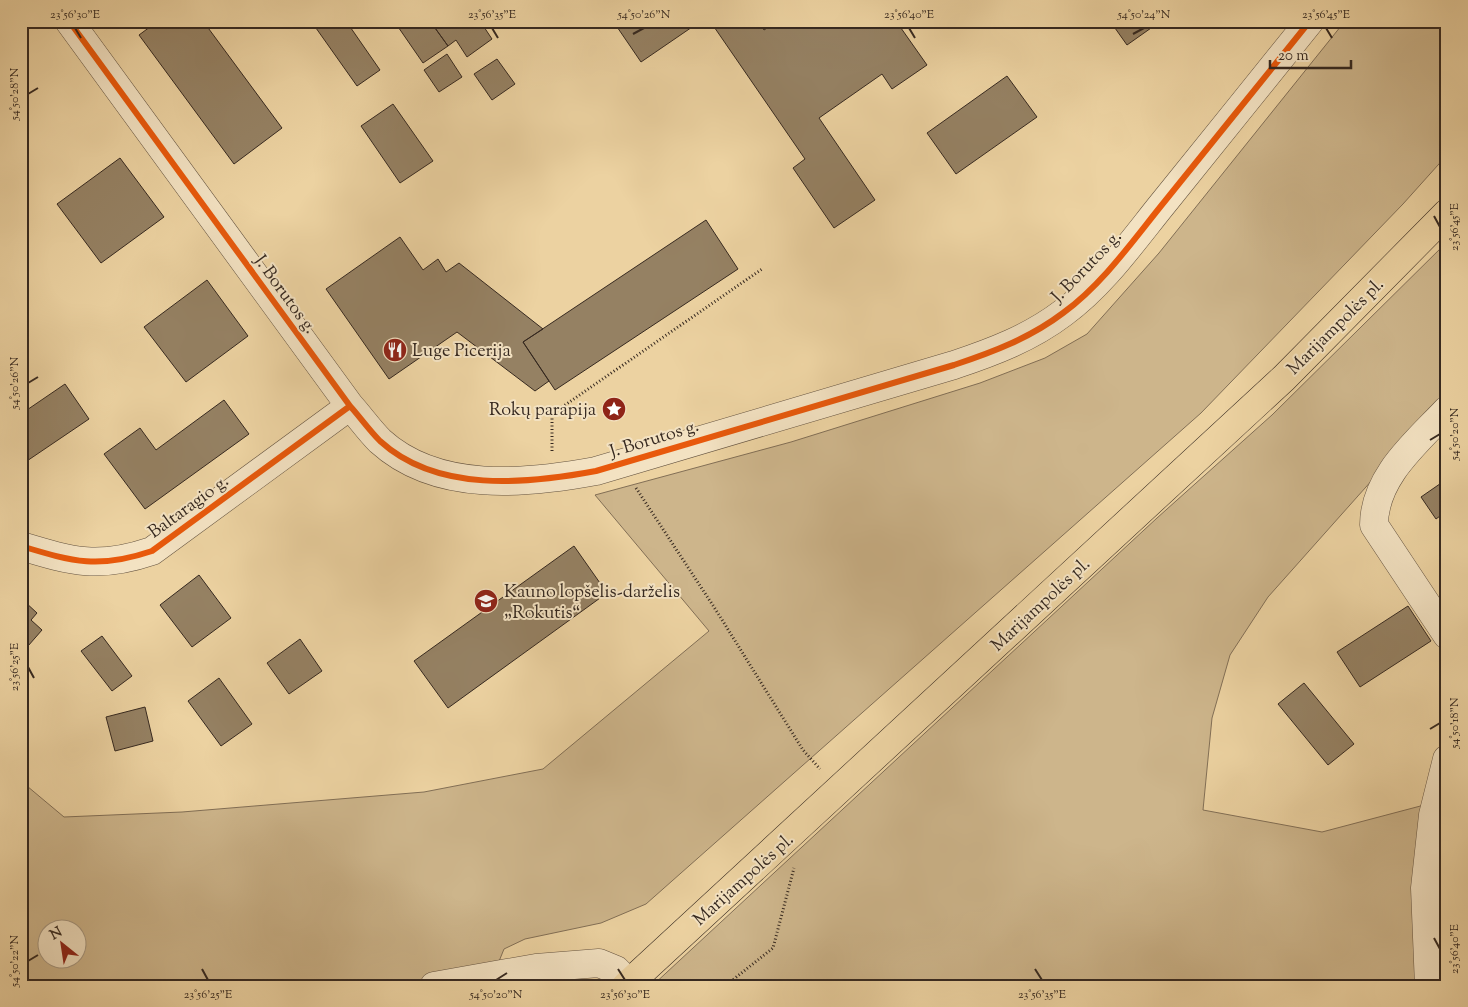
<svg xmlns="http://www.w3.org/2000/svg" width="1468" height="1007" viewBox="0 0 1468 1007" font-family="'Sorts Mill Goudy',serif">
	<rect width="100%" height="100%" fill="#ecd2a1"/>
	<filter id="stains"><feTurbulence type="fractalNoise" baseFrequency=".004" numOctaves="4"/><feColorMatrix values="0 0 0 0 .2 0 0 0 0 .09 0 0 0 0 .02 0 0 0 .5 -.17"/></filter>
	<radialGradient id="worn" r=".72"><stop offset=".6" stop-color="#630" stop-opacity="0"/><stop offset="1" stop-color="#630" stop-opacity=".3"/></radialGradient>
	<path fill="#cdb58b" stroke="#826f56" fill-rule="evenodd" d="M1345,21H1447V155L1403,204L1201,413L646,904L601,923L525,939L504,949L489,986H21V781L64,817L182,812L424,792L543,769L709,631L595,495L791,442L980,383L1045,358L1087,334L1159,253ZM48,930H78V960H48Z
		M1447,242V396L1268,597L1230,655L1212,718L1203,810L1322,832L1447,799V986H652L1157,518L1272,415Z"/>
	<path fill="#958163" stroke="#362920" d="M158,21H203L282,128L234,164L139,35Z
		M311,21H346L380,70L357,86Z
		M394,21H430L448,46L423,63Z
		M430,21H480L492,39L467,57L456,40L448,46Z
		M613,21H696L698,23L641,62Z
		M710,21H758L764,30L778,21H896L927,65L892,89L882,74L819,118L875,200L834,228L793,168L805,159Z
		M1110,21H1161L1127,45Z
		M447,54L462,77L439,92L424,70Z
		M497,59L515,84L492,100L474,74Z
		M1007,76L1037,117L956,174L927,133Z
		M393,104L433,161L400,183L361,126Z
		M120,158L164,217L101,263L57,204Z
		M706,220L738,269L555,390L523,342Z
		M400,237L423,270L438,259L446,272L459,263L543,329L523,342L549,381L535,391L457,332L389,379L326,289Z
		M207,280L248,336L186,382L144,327Z
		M65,384L89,419L21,465V414Z
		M224,400L249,434L145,509L104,454L140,428L156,450Z
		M1447,479V517L1444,513L1436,519L1421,497Z
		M574,546L607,593L448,708L414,661Z
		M199,575L231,618L192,647L160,605Z
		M24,601L37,613L31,620L42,630L21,654V604Z
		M1408,606L1431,641L1360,687L1337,652Z
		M102,636L132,676L112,691L81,651Z
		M300,639L322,671L289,694L267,663Z
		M219,678L252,724L221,746L188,701Z
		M1304,683L1354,744L1328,765L1278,704Z
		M145,707L153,741L115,751L106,717Z"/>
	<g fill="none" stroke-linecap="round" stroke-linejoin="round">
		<g stroke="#645340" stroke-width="29">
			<path id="minor" d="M69,21L350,406C360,417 369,430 380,441C437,493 526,484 596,471L954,365C993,352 1030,338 1063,313C1103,284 1134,239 1165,201C1213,141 1262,81 1310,21
				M1447,410C1416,443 1374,477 1374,525L1447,635
				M21,546C74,562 99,569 152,551L350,406
				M434,986L536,968L599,963L616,970L629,983
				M1429,986L1425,888L1433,815L1447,759"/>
		</g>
		<g stroke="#362920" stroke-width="29">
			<path id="primary" d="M626,986L1284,378L1447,213"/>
		</g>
		<path stroke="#362920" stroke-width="3" stroke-dasharray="1 2.5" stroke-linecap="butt" d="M552,451V414L762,269
			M636,488L714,607L803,750L820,769
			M725,986L773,948L794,868"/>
		<use href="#minor" stroke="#f3e2c2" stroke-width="28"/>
		<use href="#primary" stroke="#ecd2a1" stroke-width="28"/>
		<g stroke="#f3e2c2" stroke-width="9">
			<path id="cycleway" d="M69,21L350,406C360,417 369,430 380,441C437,493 526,484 596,471L954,365C993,352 1030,338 1063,313C1103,284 1134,239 1165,201C1213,141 1262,81 1310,21
				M21,546C74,562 99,569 152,551L350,406"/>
		</g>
		<use href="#cycleway" stroke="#e8590c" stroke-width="6"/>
	</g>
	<path fill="none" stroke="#362920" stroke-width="2" d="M75,28L81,38M492,28L498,38M909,28L915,38M1326,28L1332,38M633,34L644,28M1133,34L1144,28M28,94L38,88M1434,216L1440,227M28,383L38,377M1430,440L1440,434M28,667L34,678M1430,729L1440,723M1434,938L1440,949M28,961L38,955M202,969L208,980M618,969L625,980M1035,969L1042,980M496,980L507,973"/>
	<defs>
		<g id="restaurant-disc" transform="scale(1.25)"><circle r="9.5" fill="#8f2418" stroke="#f3e2c2"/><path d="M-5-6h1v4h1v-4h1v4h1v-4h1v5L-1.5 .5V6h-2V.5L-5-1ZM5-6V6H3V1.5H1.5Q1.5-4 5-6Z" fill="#fff"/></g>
		<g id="sight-disc" transform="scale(1.25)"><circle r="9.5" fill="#8f2418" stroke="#f3e2c2"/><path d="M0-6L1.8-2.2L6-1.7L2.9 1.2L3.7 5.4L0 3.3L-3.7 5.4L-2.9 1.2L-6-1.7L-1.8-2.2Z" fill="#fff"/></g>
		<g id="school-disc" transform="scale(1.25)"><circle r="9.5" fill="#8f2418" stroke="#f3e2c2"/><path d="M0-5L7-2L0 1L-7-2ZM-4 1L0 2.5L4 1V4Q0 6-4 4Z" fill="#fff"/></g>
	</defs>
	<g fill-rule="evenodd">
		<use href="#restaurant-disc" x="395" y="350"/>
		<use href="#sight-disc" x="614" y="409"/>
		<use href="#school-disc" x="486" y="601"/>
	</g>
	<g text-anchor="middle" stroke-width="4" stroke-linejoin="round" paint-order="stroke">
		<g font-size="18" fill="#362920" stroke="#f3e2c2">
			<text transform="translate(1086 266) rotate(-46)" y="6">J. Borutos g.</text>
			<text transform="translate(286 294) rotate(54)" y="6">J. Borutos g.</text>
			<text transform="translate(1335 326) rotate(-45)" y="6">Marijampolės pl.</text>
			<text transform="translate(654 438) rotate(-17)" y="6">J. Borutos g.</text>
			<text transform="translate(188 506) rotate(-36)" y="6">Baltaragio g.</text>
			<text transform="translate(1040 604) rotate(-43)" y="6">Marijampolės pl.</text>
			<text transform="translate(743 879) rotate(-42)" y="6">Marijampolės pl.</text>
		</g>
		<g font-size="18" fill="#362920" stroke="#f3e2c2" text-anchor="start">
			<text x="412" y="356">Luge Picerija</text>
			<text x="596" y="415" text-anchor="end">Rokų parapija</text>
			<text x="504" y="597">Kauno lopšelis-darželis<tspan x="504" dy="21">„Rokutis“</tspan></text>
		</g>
	</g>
	<rect width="1468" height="1007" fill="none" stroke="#ecd2a1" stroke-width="55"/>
	<g transform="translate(62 944) rotate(330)"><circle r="24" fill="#f3e2c2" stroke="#a79881"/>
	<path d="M0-4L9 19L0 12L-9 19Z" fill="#8f2418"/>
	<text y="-8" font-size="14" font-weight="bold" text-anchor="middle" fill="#362920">N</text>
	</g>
	<path d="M1270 60v8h81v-8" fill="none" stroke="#362920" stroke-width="2.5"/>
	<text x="1278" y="60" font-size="15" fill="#362920" stroke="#f3e2c2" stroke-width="4" paint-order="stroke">20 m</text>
	<rect x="28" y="28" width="1412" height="952" fill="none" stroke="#362920" stroke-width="2"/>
	<g font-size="12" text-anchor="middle" fill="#362920">
		<text x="75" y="18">23°56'30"E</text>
		<text x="492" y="18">23°56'35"E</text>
		<text x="644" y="18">54°50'26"N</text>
		<text x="909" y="18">23°56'40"E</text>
		<text x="1144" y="18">54°50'24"N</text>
		<text x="1326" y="18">23°56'45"E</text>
		<text transform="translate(14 94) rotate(-90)" y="4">54°50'28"N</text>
		<text transform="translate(1454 227) rotate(-90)" y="4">23°56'45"E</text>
		<text transform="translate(14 383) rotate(-90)" y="4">54°50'26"N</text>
		<text transform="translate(1454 434) rotate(-90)" y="4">54°50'20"N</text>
		<text transform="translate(14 667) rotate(-90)" y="4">23°56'25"E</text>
		<text transform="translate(1454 723) rotate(-90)" y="4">54°50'18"N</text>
		<text transform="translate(1454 949) rotate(-90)" y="4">23°56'40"E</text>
		<text transform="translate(14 961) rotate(-90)" y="4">54°50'22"N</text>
		<text x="208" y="998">23°56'25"E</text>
		<text x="496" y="998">54°50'20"N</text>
		<text x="625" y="998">23°56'30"E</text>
		<text x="1042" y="998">23°56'35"E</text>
	</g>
	<rect width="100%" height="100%" filter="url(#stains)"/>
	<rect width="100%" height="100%" fill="url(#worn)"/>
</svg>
